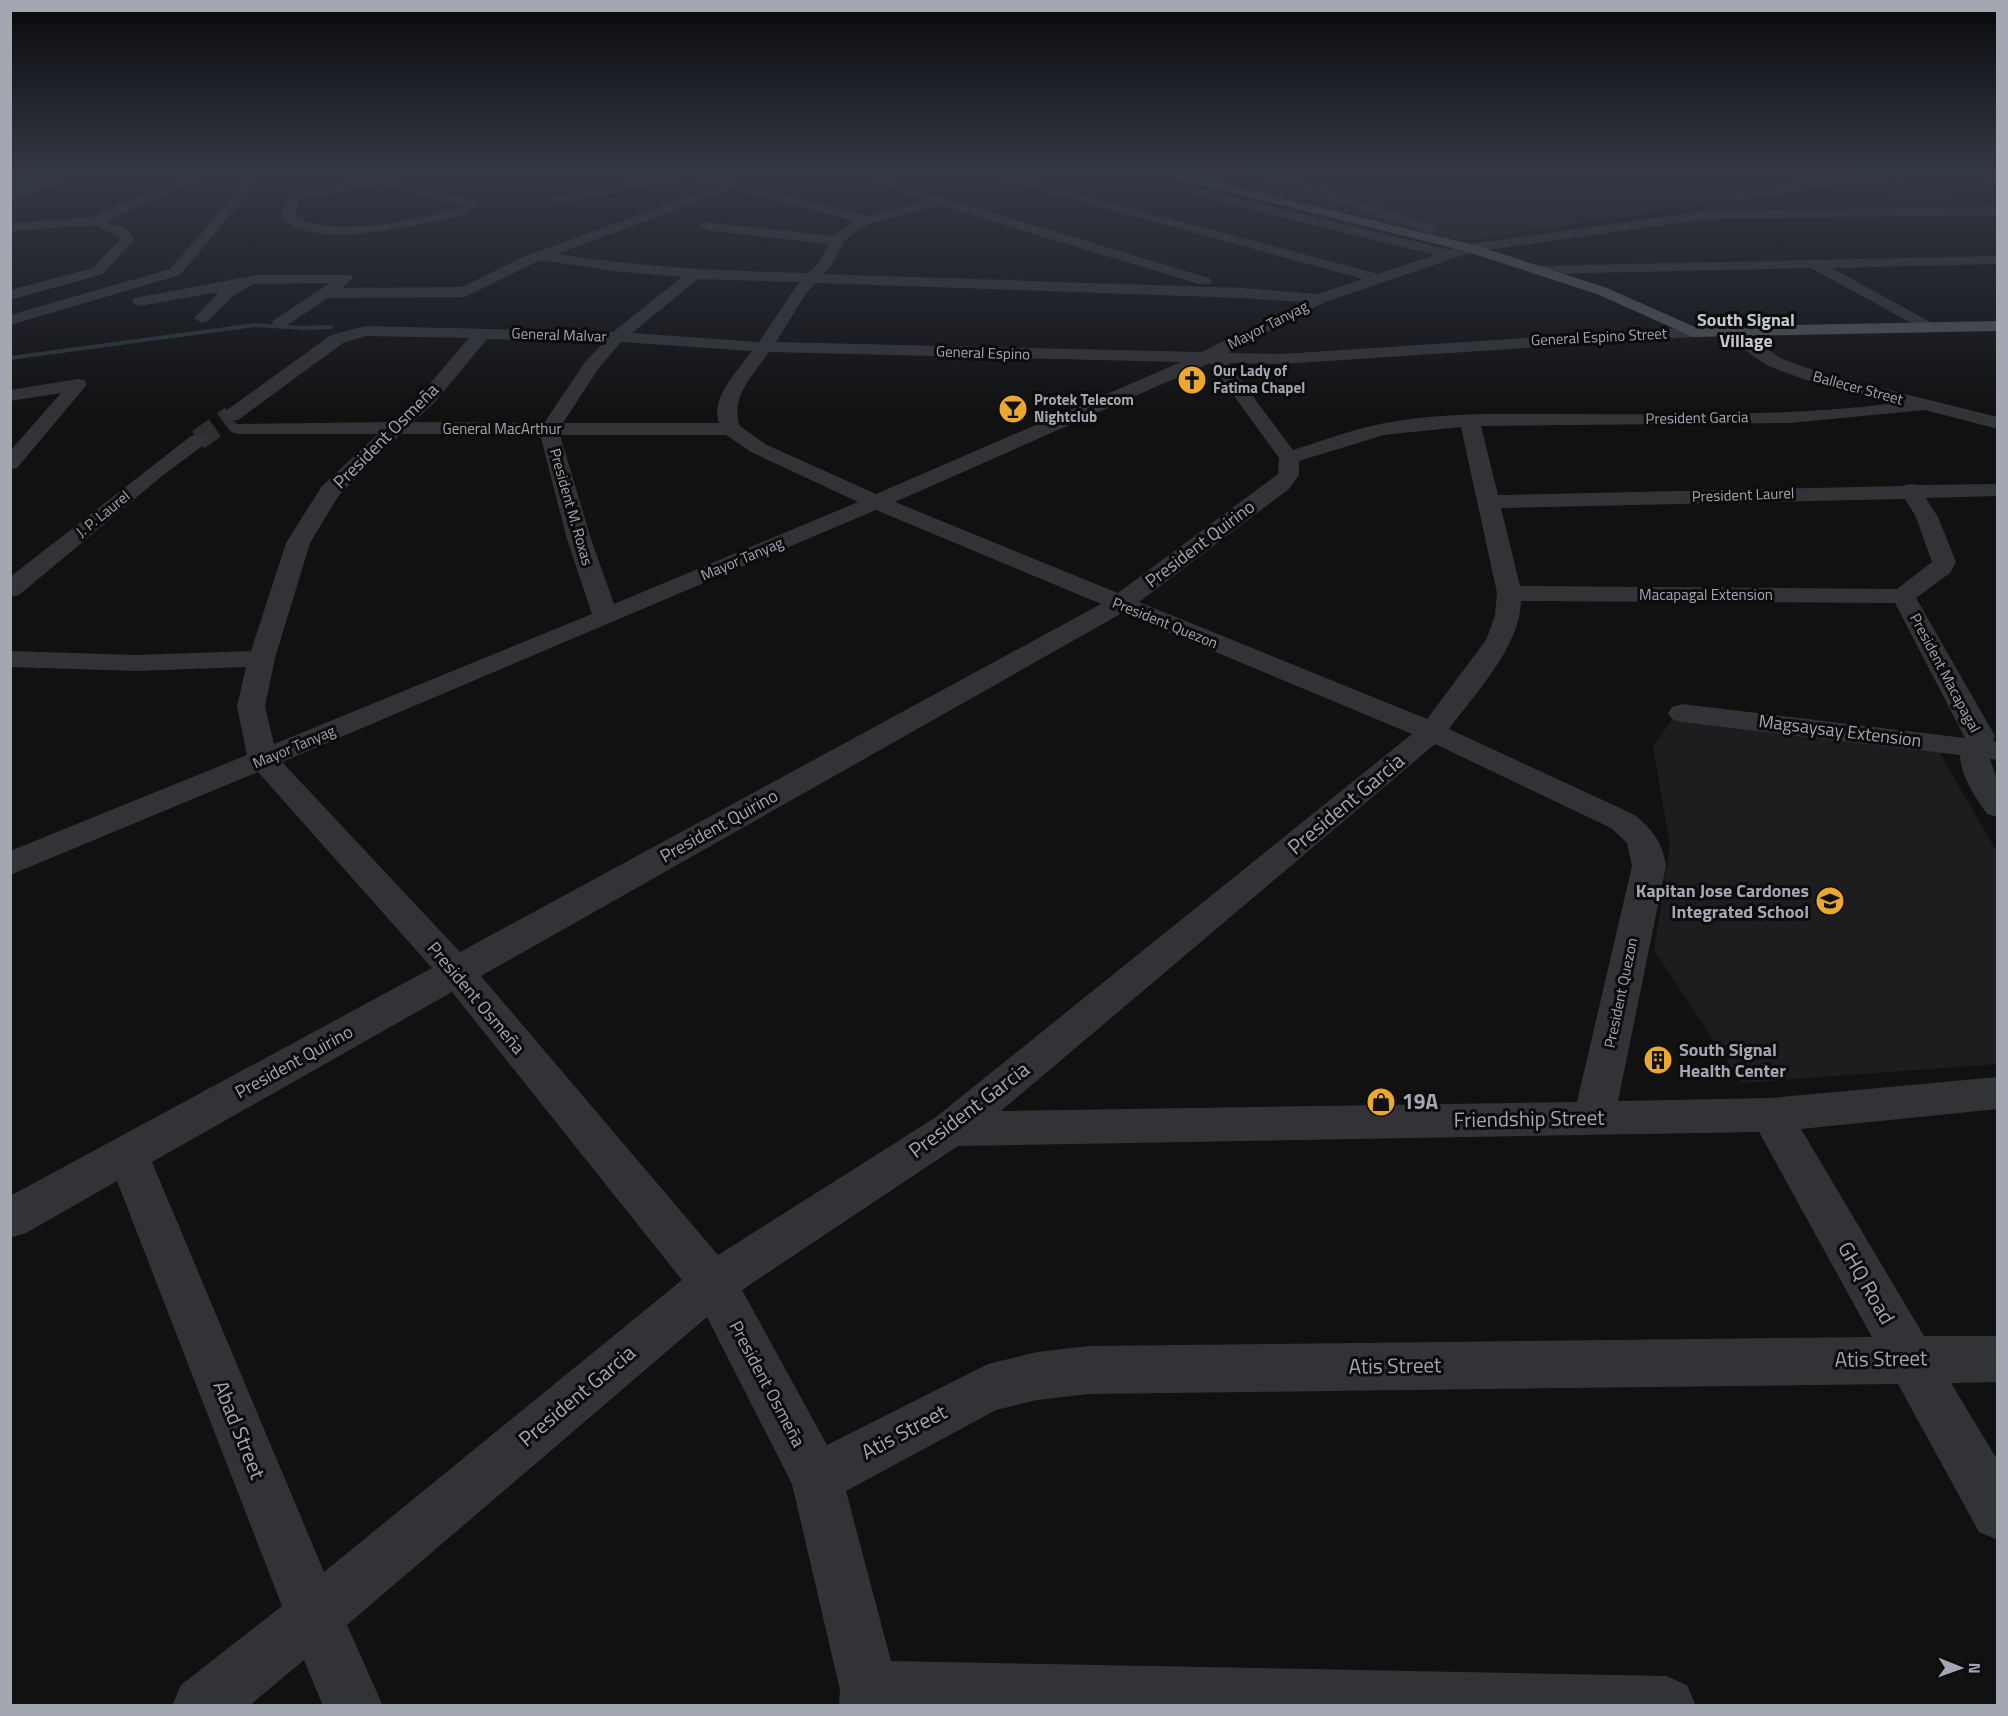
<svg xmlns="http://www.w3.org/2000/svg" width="2008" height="1716" viewBox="0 0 2008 1716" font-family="'Titillium Web',sans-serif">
	<rect width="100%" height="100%" fill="#111112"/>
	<path fill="#1d1d1f" d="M1180,172H1910L1463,241Z
		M1889,177L1915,183L1978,207H1915L1875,190L1852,184Z
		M1673,718L1939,752L1997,852V1064L1742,1083L1654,950L1670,845L1653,747Z"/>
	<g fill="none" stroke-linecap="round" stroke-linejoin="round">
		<path fill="#2a333a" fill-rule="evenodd" d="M255,323L303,326L331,325L334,327L331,329L303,330L255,327L10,360V356Z"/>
		<path fill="#2a333a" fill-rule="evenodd" d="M47,172L57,174L60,180L57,186L10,200V183Z"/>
		<path stroke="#2e2f32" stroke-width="21" stroke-dasharray="21 10" stroke-linecap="butt" d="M198,440L231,416"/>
		<path fill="#323337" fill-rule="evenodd" d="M87,172H154L148,175L10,183V175Z
			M205,172H220L123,213L106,222L129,230L134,239L103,274L10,300V290L93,268L120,239L119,236L94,225L10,231V223L95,217L113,207Z
			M254,172H266L180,275L10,325V315L170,269Z
			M395,172H412L390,181L465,198L479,204L473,208L378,185L302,199L299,201L295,216C340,241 416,217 465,207L471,211L465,215C423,223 313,253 281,217L287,199L294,193L376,178Z
			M687,172H709L704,175L867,216L926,201L848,172H864L943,198L1209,278L1212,281L1209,284H1199L939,205L872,223L860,229L845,240L831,266L824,274L1243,288L1318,294L1363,279L979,174L977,172H995L1378,274L1435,255L1194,195L1192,192L1198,188L1450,250L1470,244L1706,211L1998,207V215L1706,219L1472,252L1325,302L1228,353L1281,354L1693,327L1701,332L1693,337L1281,364L1228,363L1293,450C1324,440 1354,429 1385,423C1445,412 1507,414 1567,414C1677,414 1787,417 1896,403L1812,382L1768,366L1723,335L1721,331L1729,326L1735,327L1780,358L1824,374L1998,417V429L1925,410L1790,423L1481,426L1498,495L1902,486L1910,484L1918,485L1998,484V496L1926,498L1938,517L1956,562L1950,573L1916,598L1995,736L1993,741L1998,742V760L1990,759L1998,782V817L1987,814C1975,796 1961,778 1960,755L1682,722L1672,719L1668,713L1672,707L1682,704L1965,738L1895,603L1521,601C1520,647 1476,692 1449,729L1633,814C1652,828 1663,843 1666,866L1618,1101L1771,1098L1998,1077V1109L1801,1129L1924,1336H1998V1382L1951,1383L1998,1461V1540L1979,1532L1898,1384L1089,1394L1037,1400L996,1410L846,1491L891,1661L1666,1676L1687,1685L1696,1706H839L840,1690L792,1484L707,1317L347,1625L383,1706H323L304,1660L249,1706H172L181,1685L282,1606L117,1181L26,1233L10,1238V1196L432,968L258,772L10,875V851L247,755L237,706L246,667L136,671L10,667V651L136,655L251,651L286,543L322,486L378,434H238L231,432L228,428L231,424L391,422L421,394L469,338L366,336L343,343L238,420H224L221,416L224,412L331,335L365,326L613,332L682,277L613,271L540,260L465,297L328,298L286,326L280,328L272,323L274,320L330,283L253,284L232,297L208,321L202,323L194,318L219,292L140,306L134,304L132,301L134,298L257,275H351L353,278L342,288L462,287L523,257L718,186L688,178L558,204L552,200L554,197ZM731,189L855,221L833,236L705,222L698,226L705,230L829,244L818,264L808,273C724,271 640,267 557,254ZM698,279L799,282L759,342L632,333ZM816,283L1243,298L1301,302L1202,352L776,342L807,292ZM487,339L604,342L585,362L544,423L413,422L435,402ZM621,342L752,351C738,371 710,397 719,423H563L598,369ZM769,352L1181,362L876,494L765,444L740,426C729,398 754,374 769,352ZM1210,363L1279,458L1278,474L1118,593L895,502ZM1461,427L1497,593L1495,616L1486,640L1427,719L1139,602L1289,489L1299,475V461L1384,435ZM401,434H540L567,539L592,614L274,744L265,706L275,658L310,543L339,495ZM560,435H726L751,452L858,502L614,604L591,539ZM1905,499L1916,517L1932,562L1897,589L1520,586L1501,508ZM876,510L1101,604L460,952L282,762ZM1122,613L1412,734L936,1117L718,1255L481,976ZM1435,744L1611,828L1627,843L1632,866L1577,1102L1001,1111ZM452,992L682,1280L324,1572L152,1162ZM1759,1132L1872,1337L1089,1346L1037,1352L988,1364L827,1445L742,1290L958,1146Z
			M1249,172H1266L1435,226L1437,229L1430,233L1425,232Z
			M1880,172H1907L1901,175L1734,201L1728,197L1734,193Z
			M1954,172H1973L1998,177V184L1956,174Z
			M1998,256V264L1832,268L1932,323L1934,326L1932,329L1926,331L1811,268L1541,274L1534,270L1541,266Z
			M78,379L84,380L87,384L84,388L17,468L10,470V451L61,393L10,401V390Z
			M198,434L205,436L208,440L205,444L162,476L19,595L10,597V577L191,436Z"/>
		<path fill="#4e5056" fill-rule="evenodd" d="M1153,172H1172L1475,245L1607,288L1695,327L1998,321V331L1693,337L1597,294L1465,251L1155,174Z"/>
	</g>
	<linearGradient id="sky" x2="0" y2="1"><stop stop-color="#09090a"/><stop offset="0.42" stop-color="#323844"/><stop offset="1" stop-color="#323844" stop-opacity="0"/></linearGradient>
	<rect width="2008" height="412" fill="url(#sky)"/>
	<defs>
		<g id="church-disc" transform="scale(1.5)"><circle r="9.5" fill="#eca82e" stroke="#0c0c0d"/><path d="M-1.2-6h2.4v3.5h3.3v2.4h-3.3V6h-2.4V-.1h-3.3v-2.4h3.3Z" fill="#111"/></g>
		<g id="bar-disc" transform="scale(1.5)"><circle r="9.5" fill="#eca82e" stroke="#0c0c0d"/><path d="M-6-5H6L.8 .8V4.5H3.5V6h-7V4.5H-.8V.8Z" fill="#111"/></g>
		<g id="school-disc" transform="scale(1.5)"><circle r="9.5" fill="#eca82e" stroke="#0c0c0d"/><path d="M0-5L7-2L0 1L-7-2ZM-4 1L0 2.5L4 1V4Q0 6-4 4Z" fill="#111"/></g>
		<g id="building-disc" transform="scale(1.5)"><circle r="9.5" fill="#eca82e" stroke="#0c0c0d"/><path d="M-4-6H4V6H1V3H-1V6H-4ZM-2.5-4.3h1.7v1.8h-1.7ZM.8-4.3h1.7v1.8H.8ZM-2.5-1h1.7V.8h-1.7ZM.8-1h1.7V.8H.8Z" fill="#111"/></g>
		<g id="shop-disc" transform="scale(1.5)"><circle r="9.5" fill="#eca82e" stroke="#0c0c0d"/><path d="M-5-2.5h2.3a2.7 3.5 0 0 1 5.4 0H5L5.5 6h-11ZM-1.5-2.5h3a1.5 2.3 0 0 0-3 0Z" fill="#111"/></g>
	</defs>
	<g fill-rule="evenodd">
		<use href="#church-disc" x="1192" y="380"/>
		<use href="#bar-disc" x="1013" y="409"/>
		<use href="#school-disc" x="1830" y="901"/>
		<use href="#building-disc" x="1658" y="1060"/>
		<use href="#shop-disc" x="1381" y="1102"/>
	</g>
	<g text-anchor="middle" stroke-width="6" stroke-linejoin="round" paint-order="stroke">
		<g font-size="15" fill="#a2a7b2" stroke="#0c0c0d">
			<text transform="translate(1268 325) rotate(-27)" y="5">Mayor Tanyag</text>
			<text transform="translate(559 335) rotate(2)" y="5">General Malvar</text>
			<text transform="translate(1599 337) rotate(-3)" y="5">General Espino Street</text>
			<text transform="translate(983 353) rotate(2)" y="5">General Espino</text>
			<text transform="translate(1858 388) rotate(15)" y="5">Ballecer Street</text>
			<text transform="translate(1697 418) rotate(-1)" y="5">President Garcia</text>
			<text x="502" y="434">General MacArthur</text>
			<text transform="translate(1743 495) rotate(-2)" y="5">President Laurel</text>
			<text transform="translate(571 507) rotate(74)" y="5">President M. Roxas</text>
			<text transform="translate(103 514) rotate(-39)" y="5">J. P. Laurel</text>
			<text transform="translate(742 559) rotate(-23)" y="5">Mayor Tanyag</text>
			<text x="1706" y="600">Macapagal Extension</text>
			<text transform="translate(1165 623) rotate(22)" y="5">President Quezon</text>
			<text transform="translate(1945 673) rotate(62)" y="5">President Macapagal</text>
			<text transform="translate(294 747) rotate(-23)" y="5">Mayor Tanyag</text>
			<text transform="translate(1621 993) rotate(-78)" y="5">President Quezon</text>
		</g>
		<g font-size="15" font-weight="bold" fill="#a2a7b2" stroke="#0c0c0d" text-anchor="start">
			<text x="1213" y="376">Our Lady of<tspan x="1213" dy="17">Fatima Chapel</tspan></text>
			<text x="1034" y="405">Protek Telecom<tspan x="1034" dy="17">Nightclub</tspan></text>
		</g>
		<g font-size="18" font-weight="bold" fill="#c3c6cf" stroke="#0c0c0d">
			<text x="1746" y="326">South Signal<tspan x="1746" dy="21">Village</tspan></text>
		</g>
		<g font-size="18" fill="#a2a7b2" stroke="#0c0c0d">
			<text transform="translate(386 436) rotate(-45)" y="6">President Osmeña</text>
			<text transform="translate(1200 544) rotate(-37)" y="6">President Quirino</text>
			<text transform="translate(1840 731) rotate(7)" y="6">Magsaysay Extension</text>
			<text transform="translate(719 826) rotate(-29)" y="6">President Quirino</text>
			<text transform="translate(476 998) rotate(50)" y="6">President Osmeña</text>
			<text transform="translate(294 1062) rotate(-29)" y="6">President Quirino</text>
			<text transform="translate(767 1384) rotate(62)" y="6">President Osmeña</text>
		</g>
		<g font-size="18" font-weight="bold" fill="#a2a7b2" stroke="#0c0c0d" text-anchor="end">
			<text x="1809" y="897">Kapitan Jose Cardones<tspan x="1809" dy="21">Integrated School</tspan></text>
			<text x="1679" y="1056" text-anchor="start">South Signal<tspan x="1679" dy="21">Health Center</tspan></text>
		</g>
		<g font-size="21" fill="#a2a7b2" stroke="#0c0c0d">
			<text transform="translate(1346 804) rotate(-40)" y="7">President Garcia</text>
			<text transform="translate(969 1110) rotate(-37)" y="7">President Garcia</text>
			<text transform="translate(1529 1119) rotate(-1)" y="7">Friendship Street</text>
			<text transform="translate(1866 1283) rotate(60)" y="7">GHQ Road</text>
			<text transform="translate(1881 1359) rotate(-1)" y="7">Atis Street</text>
			<text transform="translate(1395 1366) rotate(-1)" y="7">Atis Street</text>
			<text transform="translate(577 1396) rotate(-40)" y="7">President Garcia</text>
			<text transform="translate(239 1430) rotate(68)" y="7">Abad Street</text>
			<text transform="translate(904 1432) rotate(-28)" y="7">Atis Street</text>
		</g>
		<g font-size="21" font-weight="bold" fill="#a2a7b2" stroke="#0c0c0d" text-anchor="start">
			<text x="1402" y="1109">19A</text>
		</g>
	</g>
	<rect width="2008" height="1716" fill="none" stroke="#a2a7b2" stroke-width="24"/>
	<g transform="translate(1960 1668) rotate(91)" stroke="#0c0c0d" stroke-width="4.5" paint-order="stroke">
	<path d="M0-4.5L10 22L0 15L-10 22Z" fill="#a2a7b2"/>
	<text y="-9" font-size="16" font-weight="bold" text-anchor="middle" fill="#a2a7b2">N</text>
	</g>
</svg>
